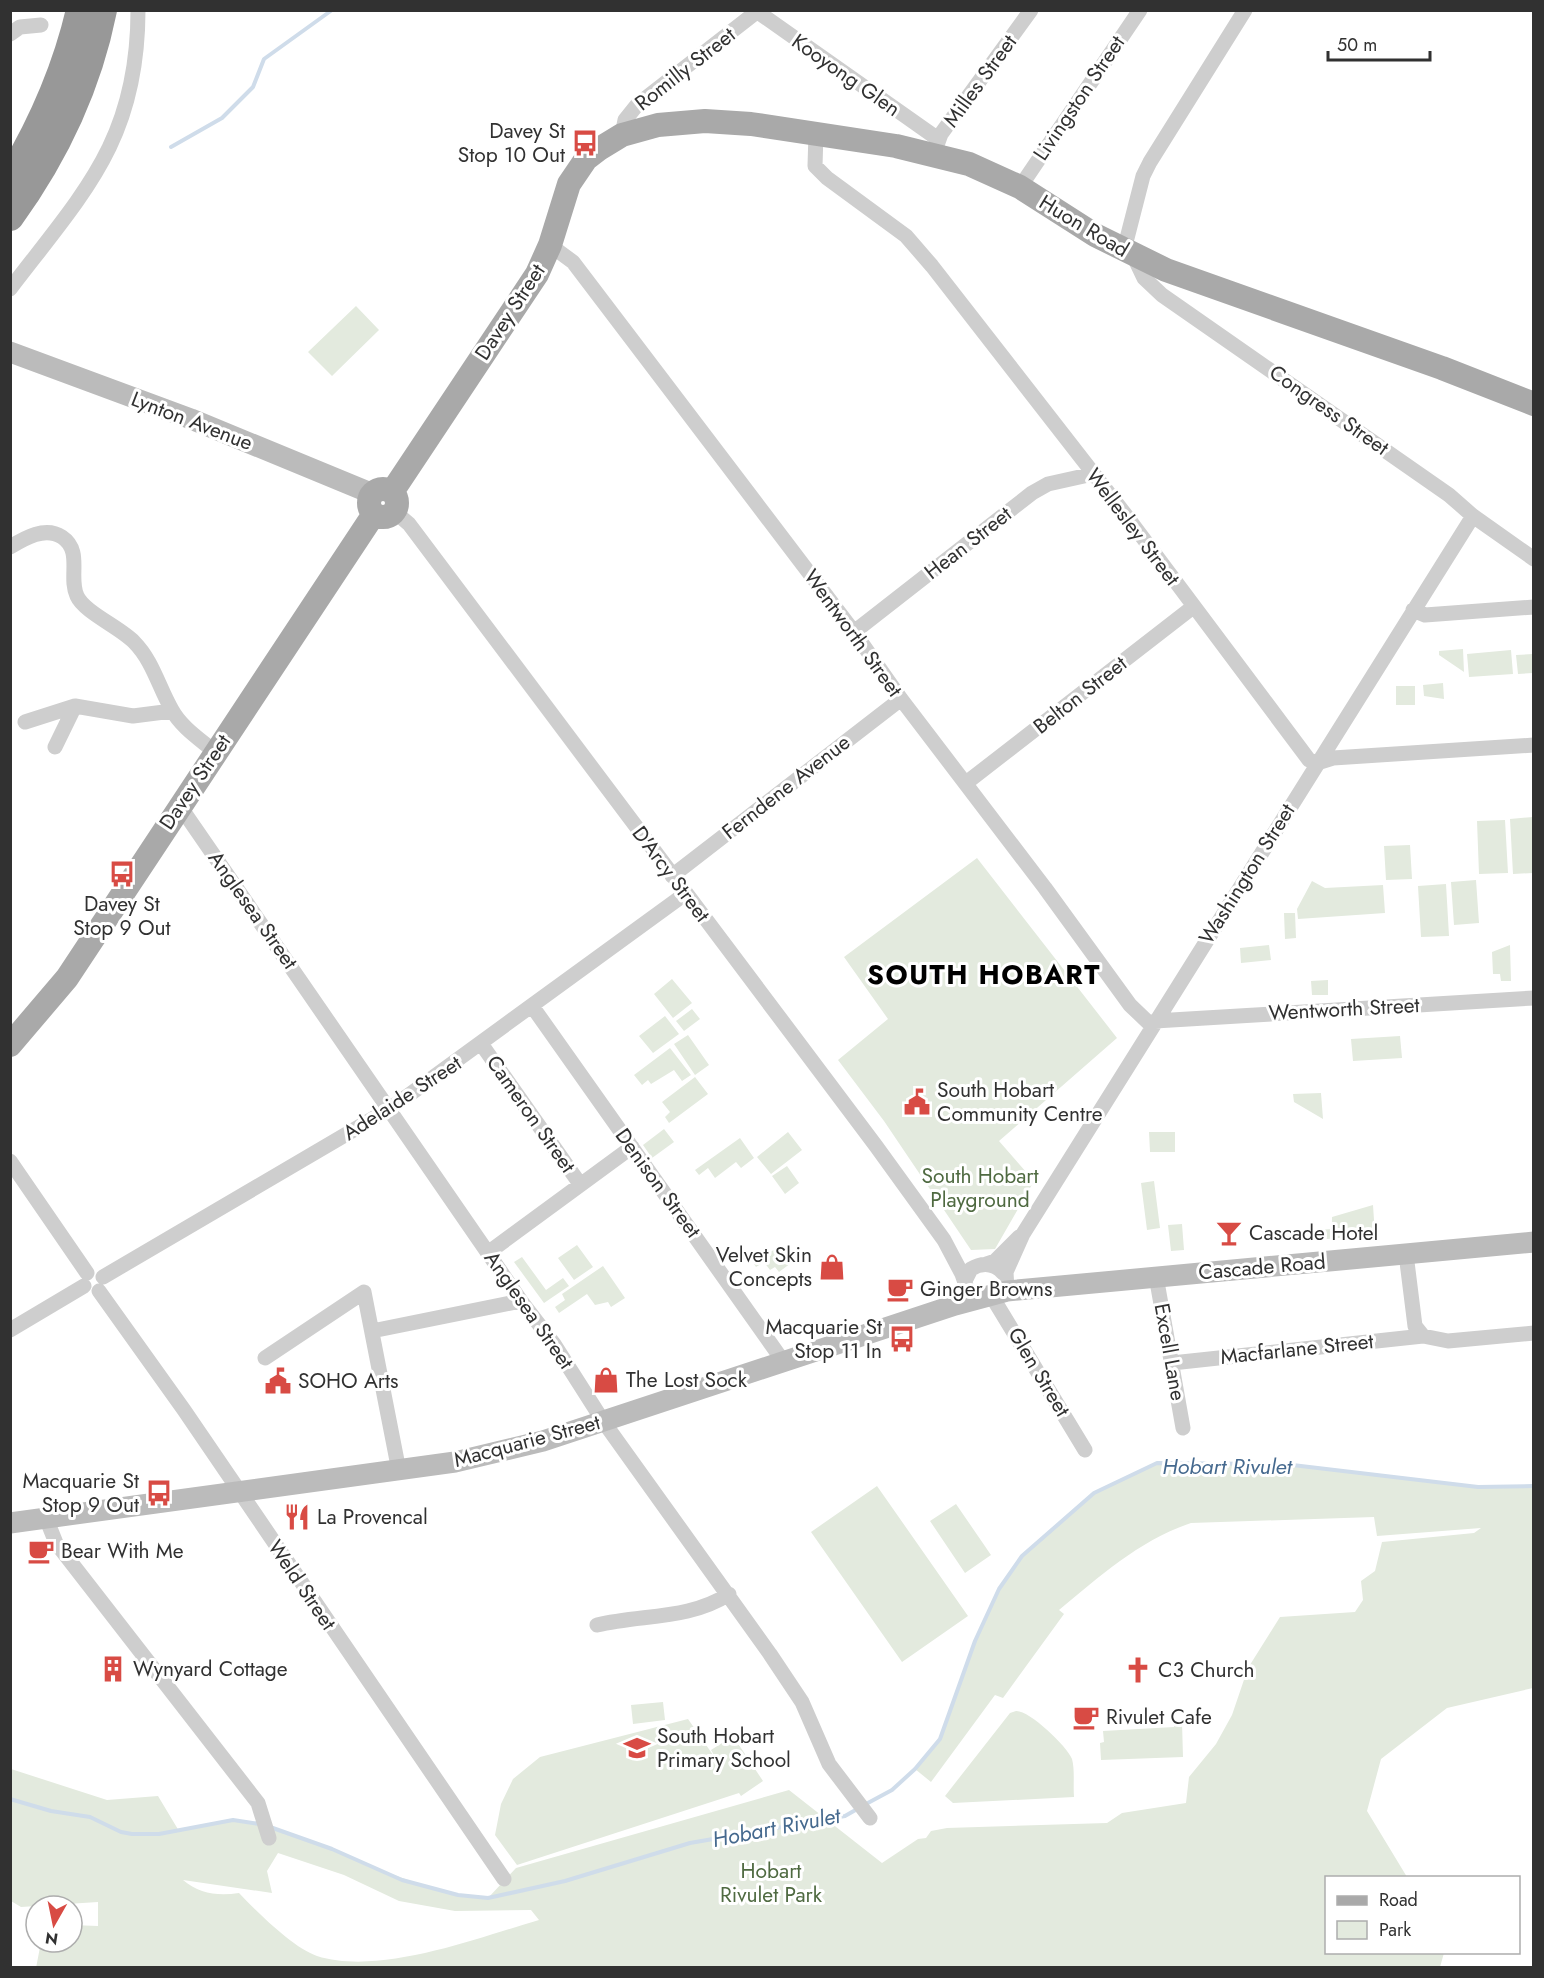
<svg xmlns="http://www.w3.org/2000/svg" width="1544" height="1978" viewBox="0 0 1544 1978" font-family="Jost,sans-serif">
	<rect width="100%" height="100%" fill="#fff"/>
	<path fill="#e3eade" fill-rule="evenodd" d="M356,306L379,330L332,376L308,352Z
		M1463,649L1464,672L1439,655V651Z
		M1511,650L1513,674L1469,677L1467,654Z
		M1533,654V673L1518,674L1516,655Z
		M1443,683L1444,699L1424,696L1423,685Z
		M1396,686H1415V705H1396Z
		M1533,817V873L1513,874L1510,819Z
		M1505,820L1508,873L1479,874L1477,821Z
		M1410,845L1412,879L1386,880L1384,846Z
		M977,858L1117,1038L999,1141L1034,1181L995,1249L971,1250L884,1121L838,1060L888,1019L844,957Z
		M1476,880L1479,923L1454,925L1451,882Z
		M1312,881L1325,888L1383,885L1385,913L1298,919L1297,909Z
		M1446,884L1449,936L1421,937L1418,886Z
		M1284,913H1295L1296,938L1285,939Z
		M1269,945L1271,960L1241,963L1240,948Z
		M1510,945L1511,981H1501L1500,974H1493L1492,952Z
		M672,979L692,1003L673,1018L654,994Z
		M1328,980V995H1312L1311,981Z
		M692,1009L700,1019L684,1031L676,1021Z
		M665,1016L679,1034L653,1053L639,1036Z
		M688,1035L709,1065L695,1075L674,1044Z
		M1400,1036L1402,1058L1353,1061L1351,1039Z
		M670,1048L691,1075L682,1081L674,1070L651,1084L648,1080L642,1085L634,1075Z
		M695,1077L708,1094L669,1123L665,1117L670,1112L662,1102Z
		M1321,1093L1323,1119L1294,1102L1293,1094Z
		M664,1129L674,1142L652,1158L643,1145Z
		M788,1132L802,1150L771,1174L757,1157Z
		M1149,1132H1175V1152H1150Z
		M740,1138L754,1158L741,1168L736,1162L715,1178L708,1168L699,1175L695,1170Z
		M787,1166L799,1183L785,1194L772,1176Z
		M1154,1181L1160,1228L1147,1230L1141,1183Z
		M1373,1205L1375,1235L1303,1241V1231L1332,1229V1217Z
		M1182,1224L1184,1250L1171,1251L1168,1225Z
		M577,1245L593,1267L574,1280L558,1258Z
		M779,1246L791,1263L779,1272L775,1267L770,1270L764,1262L756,1267L754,1264Z
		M522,1257L546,1290L563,1278L569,1286L544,1303L514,1262Z
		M603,1266L625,1298L611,1307L608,1302L595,1305L587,1294L559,1313L555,1307L565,1300L562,1294Z
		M1157,1463L1284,1464L1478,1487L1533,1486V1688L1447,1708L1381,1759L1367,1811L1407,1877L1326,1878V1952L1444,1953L1440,1967L36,1968L41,1942H72V1925L98,1926V1902L21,1907L11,1901V1769L107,1800L158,1796L179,1831C199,1827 222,1818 242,1821C259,1823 275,1830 291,1835C357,1857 417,1892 488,1898L516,1868L789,1790L882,1863L918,1839L926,1838L931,1831L947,1828L1107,1823L1122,1813L1186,1803L1189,1777L1216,1744L1232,1715L1248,1668L1280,1617L1355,1612L1363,1600L1361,1581L1375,1571L1382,1542L1474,1533L1481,1528L1377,1536L1374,1517L1191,1523C1140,1540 1100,1576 1059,1610L1064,1614L1003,1698L995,1695L931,1782L915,1769L940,1739L975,1641L999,1589L1022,1556L1094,1493ZM278,1853L344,1875L399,1901L455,1911L531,1910L539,1920C477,1938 380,1976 317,1956C293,1948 256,1911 239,1893C218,1896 199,1894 183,1880L272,1893L267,1871Z
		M877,1486L968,1616L902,1662L811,1532Z
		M956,1504L991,1555L965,1573L930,1521Z
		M663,1702L665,1720L633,1724L631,1705Z
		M1016,1711C1029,1710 1067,1746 1072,1759C1075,1770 1073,1785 1074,1797L953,1803L945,1796L1010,1713Z
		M688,1719L720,1765L711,1750L733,1736L763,1781L741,1796L739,1793L517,1865L495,1835L501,1804L513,1779L540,1757Z
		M1174,1722H1182L1183,1757L1101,1760L1100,1743L1104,1742L1103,1731L1174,1727Z"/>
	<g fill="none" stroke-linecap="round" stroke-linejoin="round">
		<path stroke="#cfdcea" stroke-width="4" d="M171,147L222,118L253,87L264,59L332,10
			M10,1799L51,1811L90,1817L121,1832L132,1834H159L233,1820L260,1824
			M866,1804L892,1790L915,1769L940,1739L975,1641L999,1589L1022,1556L1094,1493L1157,1463L1284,1464L1478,1487L1534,1486
			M270,1827L332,1849L402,1880L458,1895L488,1898L565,1881L690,1843L845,1816L859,1808"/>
		<path stroke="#cecece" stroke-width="15" d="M755,10L938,139
			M10,34L20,27L41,25
			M816,133L815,166L827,178L906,236L932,266L1125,514L1309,760L1317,763L1333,758L1534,745
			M622,135L625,120L637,105L759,10
			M936,148L941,134L1031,10
			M1020,187L1140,10
			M550,245L573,262L854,632L901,699L1045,888L1130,1005L1152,1026
			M1124,250L1143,176L1150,162L1245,10
			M1133,255L1144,278L1162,295L1449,495L1473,516L1534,559
			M10,289C84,192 138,140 138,10
			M395,512L409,524L876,1146L944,1240L962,1274L971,1300
			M10,547C25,538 45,526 62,537C83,551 68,577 77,596C84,612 121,628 134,642C153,661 159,688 172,710C181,727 201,740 215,752
			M1413,610L1425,615L1534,607
			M854,632L1032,493L1048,484L1093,474
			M25,722L75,706L133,716L172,711
			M55,747L75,706
			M966,783L1193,607
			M177,809L186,815L521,1301L554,1344L603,1421L770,1654L802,1702L829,1764L870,1818
			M672,876L901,699
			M532,1006L783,1361
			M1155,1021L1534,998
			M482,1045L580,1184
			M10,1161L87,1273
			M489,1252L632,1147
			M1406,1254L1415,1326L1423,1336
			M986,1264L995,1261L1019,1237
			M1156,1276L1183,1428
			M103,1277L391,1108L685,894
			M965,1281L971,1269C984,1261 998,1264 1006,1277
			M99,1291L184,1410L504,1879
			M1007,1291L1006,1272L1023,1234L1473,516
			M991,1295L1085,1450
			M10,1330L84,1286
			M372,1331L521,1301
			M265,1358L364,1292L399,1471
			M1172,1363L1423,1336L1448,1341L1534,1333
			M46,1518L56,1543L258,1803L269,1838
			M597,1625C642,1614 689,1620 729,1594"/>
		<path stroke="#bbb" stroke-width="21" d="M10,352L191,419L373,494
			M10,1523L455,1462L543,1441L955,1305L1007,1291L1534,1242"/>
		<path stroke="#a9a9a9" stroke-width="24" d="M369 503a14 14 0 1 1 28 0a14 14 0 1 1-28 0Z
			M392,492L537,274L550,245L569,184L586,159L599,149L622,135L658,125L705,121L751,124L896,146L969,164L1020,187L1095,235L1166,270L1442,368L1534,404
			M10,1045L67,978L374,514"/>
		<path stroke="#989898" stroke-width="28" d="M10,178C42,125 66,70 80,10
			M10,217C55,155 88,85 103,10"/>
	</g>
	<defs>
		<g id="bus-bare" transform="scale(2.07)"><path d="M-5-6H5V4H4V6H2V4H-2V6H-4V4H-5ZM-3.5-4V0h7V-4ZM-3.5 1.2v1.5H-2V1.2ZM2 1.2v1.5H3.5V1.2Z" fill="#d84b44" stroke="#fff" stroke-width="2.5" paint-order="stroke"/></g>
		<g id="civic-bare" transform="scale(2.07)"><path d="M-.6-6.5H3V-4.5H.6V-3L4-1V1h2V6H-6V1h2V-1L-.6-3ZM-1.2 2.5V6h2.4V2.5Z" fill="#d84b44" stroke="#fff" stroke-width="2.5" paint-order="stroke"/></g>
		<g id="bar-bare" transform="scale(2.07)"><path d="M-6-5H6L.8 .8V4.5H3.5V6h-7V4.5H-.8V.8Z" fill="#d84b44" stroke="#fff" stroke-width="2.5" paint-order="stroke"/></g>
		<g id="shop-bare" transform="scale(2.07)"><path d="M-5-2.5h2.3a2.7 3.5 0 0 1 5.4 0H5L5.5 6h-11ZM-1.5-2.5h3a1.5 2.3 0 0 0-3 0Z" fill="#d84b44" stroke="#fff" stroke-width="2.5" paint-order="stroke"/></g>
		<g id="cafe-bare" transform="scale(2.07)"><path d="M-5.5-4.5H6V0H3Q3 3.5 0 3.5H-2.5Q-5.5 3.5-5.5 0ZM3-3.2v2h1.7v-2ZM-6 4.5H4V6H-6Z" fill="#d84b44" stroke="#fff" stroke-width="2.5" paint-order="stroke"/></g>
		<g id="restaurant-bare" transform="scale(2.07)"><path d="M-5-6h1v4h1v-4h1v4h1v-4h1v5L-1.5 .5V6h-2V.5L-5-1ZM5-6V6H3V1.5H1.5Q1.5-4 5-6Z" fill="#d84b44" stroke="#fff" stroke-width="2.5" paint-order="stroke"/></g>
		<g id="building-bare" transform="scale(2.07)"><path d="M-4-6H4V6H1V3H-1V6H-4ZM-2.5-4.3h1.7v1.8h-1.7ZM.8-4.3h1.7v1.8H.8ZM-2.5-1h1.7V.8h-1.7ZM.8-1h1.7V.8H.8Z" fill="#d84b44" stroke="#fff" stroke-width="2.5" paint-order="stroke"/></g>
		<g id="church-bare" transform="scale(2.07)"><path d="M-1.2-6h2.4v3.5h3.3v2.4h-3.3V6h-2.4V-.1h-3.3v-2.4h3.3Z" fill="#d84b44" stroke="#fff" stroke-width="2.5" paint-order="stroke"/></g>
		<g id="school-bare" transform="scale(2.07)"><path d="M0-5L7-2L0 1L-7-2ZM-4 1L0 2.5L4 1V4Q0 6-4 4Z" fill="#d84b44" stroke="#fff" stroke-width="2.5" paint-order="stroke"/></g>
	</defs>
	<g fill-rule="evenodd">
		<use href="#bus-bare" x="585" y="143"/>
		<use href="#bus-bare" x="122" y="874"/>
		<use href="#civic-bare" x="917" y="1102"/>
		<use href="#bar-bare" x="1229" y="1233"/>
		<use href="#shop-bare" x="832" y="1267"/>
		<use href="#cafe-bare" x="900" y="1289"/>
		<use href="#bus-bare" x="902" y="1339"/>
		<use href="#shop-bare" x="606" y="1380"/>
		<use href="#civic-bare" x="278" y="1381"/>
		<use href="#bus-bare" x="159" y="1493"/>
		<use href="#restaurant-bare" x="297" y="1517"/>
		<use href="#cafe-bare" x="41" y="1551"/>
		<use href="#building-bare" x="113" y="1669"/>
		<use href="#church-bare" x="1138" y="1670"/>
		<use href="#cafe-bare" x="1086" y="1717"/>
		<use href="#school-bare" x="637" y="1748"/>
	</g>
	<g text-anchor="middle" stroke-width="6" stroke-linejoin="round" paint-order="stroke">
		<g font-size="21" fill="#313131" stroke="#fff">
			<text transform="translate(685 69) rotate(-38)" y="7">Romilly Street</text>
			<text transform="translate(846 75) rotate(35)" y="7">Kooyong Glen</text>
			<text transform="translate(980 81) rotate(-54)" y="7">Milles Street</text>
			<text transform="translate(1079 98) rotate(-56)" y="7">Livingston Street</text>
			<text transform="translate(1084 226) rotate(31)" y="7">Huon Road</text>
			<text transform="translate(510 312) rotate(-57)" y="7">Davey Street</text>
			<text transform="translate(1329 410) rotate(35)" y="7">Congress Street</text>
			<text transform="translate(192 421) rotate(21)" y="7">Lynton Avenue</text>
			<text transform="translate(1133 527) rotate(53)" y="7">Wellesley Street</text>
			<text transform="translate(968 543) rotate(-38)" y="7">Hean Street</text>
			<text transform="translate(853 633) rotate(54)" y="7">Wentworth Street</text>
			<text transform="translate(1080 695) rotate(-38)" y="7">Belton Street</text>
			<text transform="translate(195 782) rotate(-56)" y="7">Davey Street</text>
			<text transform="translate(786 787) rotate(-38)" y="7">Ferndene Avenue</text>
			<text transform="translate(671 874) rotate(53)" y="7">D'Arcy Street</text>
			<text transform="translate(1247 874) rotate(-58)" y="7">Washington Street</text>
			<text transform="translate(253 910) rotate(55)" y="7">Anglesea Street</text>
			<text transform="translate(1344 1009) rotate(-3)" y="7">Wentworth Street</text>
			<text transform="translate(402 1098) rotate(-33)" y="7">Adelaide Street</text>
			<text transform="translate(531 1114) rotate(55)" y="7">Cameron Street</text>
			<text transform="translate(658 1183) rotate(54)" y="7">Denison Street</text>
			<text transform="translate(1262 1267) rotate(-5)" y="7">Cascade Road</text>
			<text transform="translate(529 1310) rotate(55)" y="7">Anglesea Street</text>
			<text transform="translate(1297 1349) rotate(-6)" y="7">Macfarlane Street</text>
			<text transform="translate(1170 1352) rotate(80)" y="7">Excell Lane</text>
			<text transform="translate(1039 1372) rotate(59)" y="7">Glen Street</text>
			<text transform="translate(527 1441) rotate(-15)" y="7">Macquarie Street</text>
			<text transform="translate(302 1585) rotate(56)" y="7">Weld Street</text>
		</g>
		<g font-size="21" fill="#313131" stroke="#fff" text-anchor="start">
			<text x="565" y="138" text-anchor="end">Davey St<tspan x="565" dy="24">Stop 10 Out</tspan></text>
			<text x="122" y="911" text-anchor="middle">Davey St<tspan x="122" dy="24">Stop 9 Out</tspan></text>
			<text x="937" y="1097">South Hobart<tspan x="937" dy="24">Community Centre</tspan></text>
			<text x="1249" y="1240">Cascade Hotel</text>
			<text x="812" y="1262" text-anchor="end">Velvet Skin<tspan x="812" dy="24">Concepts</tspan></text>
			<text x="920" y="1296">Ginger Browns</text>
			<text x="882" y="1334" text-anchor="end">Macquarie St<tspan x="882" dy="24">Stop 11 In</tspan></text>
			<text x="626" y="1387">The Lost Sock</text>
			<text x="298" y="1388">SOHO Arts</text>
			<text x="139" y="1488" text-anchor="end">Macquarie St<tspan x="139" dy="24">Stop 9 Out</tspan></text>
			<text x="317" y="1524">La Provencal</text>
			<text x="61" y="1558">Bear With Me</text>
			<text x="133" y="1676">Wynyard Cottage</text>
			<text x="1158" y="1677">C3 Church</text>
			<text x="1106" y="1724">Rivulet Cafe</text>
			<text x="657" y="1743">South Hobart<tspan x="657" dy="24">Primary School</tspan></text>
		</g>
		<g font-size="21" fill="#4f6a41" stroke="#fff">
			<text x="980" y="1183">South Hobart<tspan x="980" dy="24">Playground</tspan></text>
			<text x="771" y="1878">Hobart<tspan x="771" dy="24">Rivulet Park</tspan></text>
		</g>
		<g font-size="22" font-style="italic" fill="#45698e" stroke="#fff">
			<text x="1227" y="1474">Hobart Rivulet</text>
			<text transform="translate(776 1827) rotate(-11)" y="8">Hobart Rivulet</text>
		</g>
		<g font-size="27" font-weight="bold" letter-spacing="1.5" fill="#000" stroke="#fff">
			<text x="984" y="984">SOUTH HOBART</text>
		</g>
	</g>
	<rect width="1544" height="1978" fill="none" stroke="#313131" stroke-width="24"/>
	<rect x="1325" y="1876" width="195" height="78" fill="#ffffff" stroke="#adadad" stroke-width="1.5"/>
	<rect x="1337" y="1896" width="30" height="9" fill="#a9a9a9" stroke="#adadad" stroke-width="1.5"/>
	<text x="1379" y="1906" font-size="18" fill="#313131">Road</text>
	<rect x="1337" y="1921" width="30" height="18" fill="#e3eade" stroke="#adadad" stroke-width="1.5"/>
	<text x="1379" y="1936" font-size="18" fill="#313131">Park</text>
	<g transform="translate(54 1924) rotate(189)"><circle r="28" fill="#ffffff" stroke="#adadad" stroke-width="1.5"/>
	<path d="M0-4.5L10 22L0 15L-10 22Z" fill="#d84b44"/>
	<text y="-9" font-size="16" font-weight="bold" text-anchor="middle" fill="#313131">N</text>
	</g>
	<path d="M1328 51v9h102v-9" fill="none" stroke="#313131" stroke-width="3"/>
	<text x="1337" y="51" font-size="18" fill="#313131" stroke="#ffffff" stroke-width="4.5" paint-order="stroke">50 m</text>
</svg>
